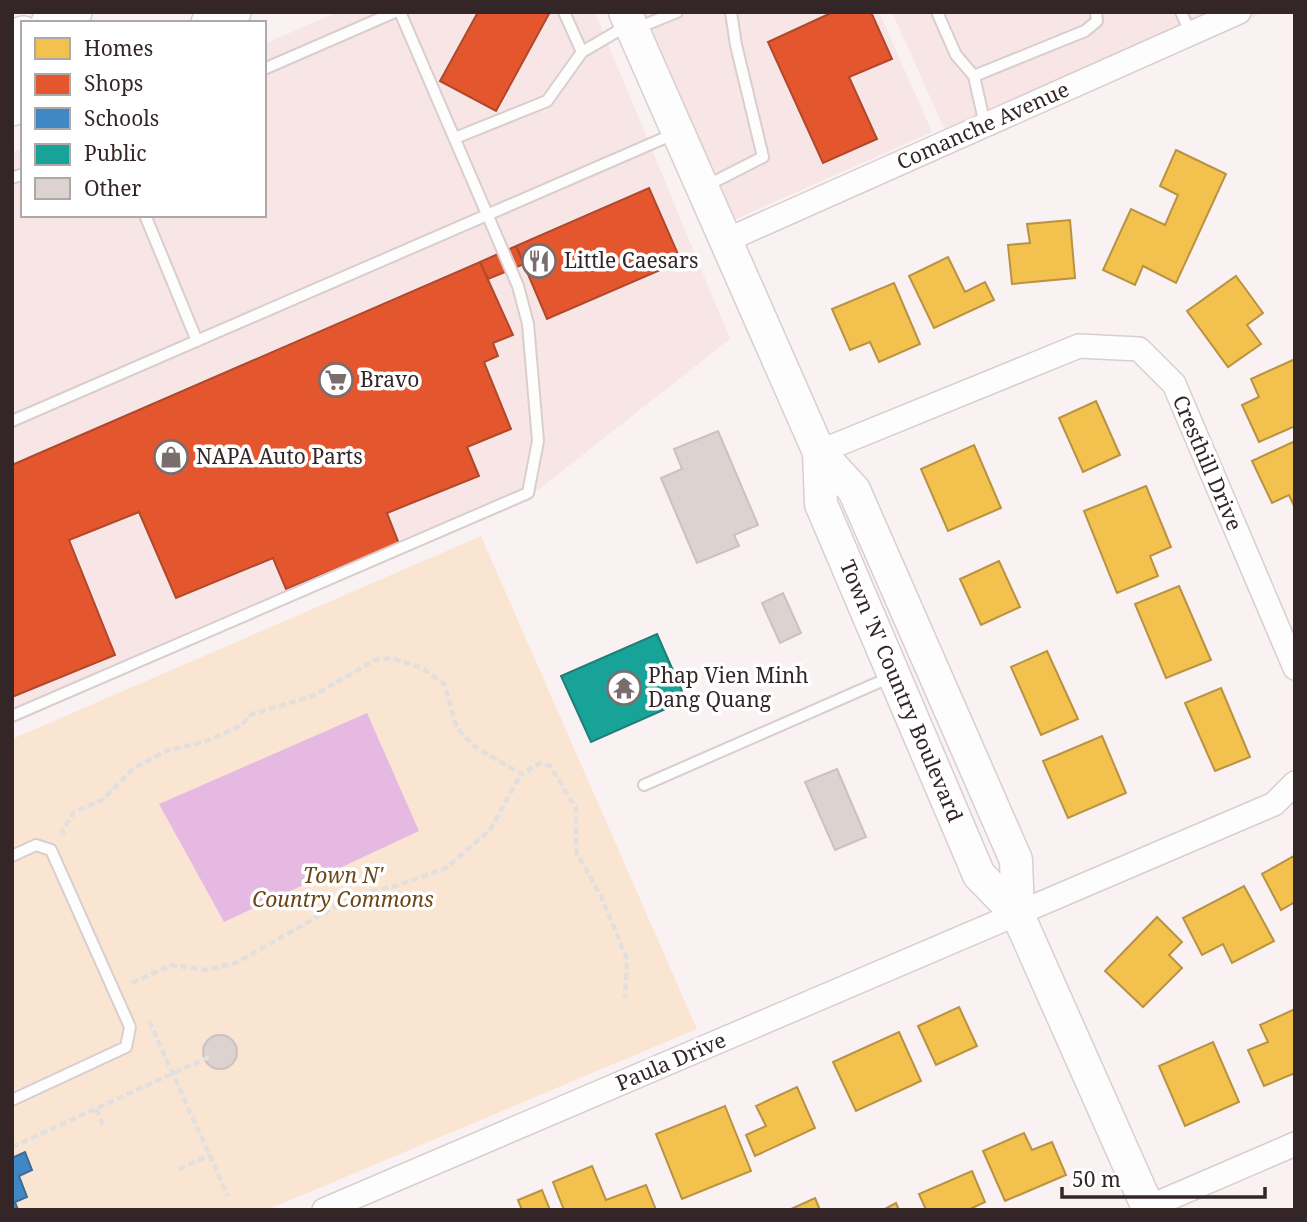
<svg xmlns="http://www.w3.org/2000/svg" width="1307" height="1222" viewBox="0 0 1307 1222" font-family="'Noto Serif',serif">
	<rect width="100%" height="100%" fill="#faf2f2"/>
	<path fill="#f8e5e5" d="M338,12H595L730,339L529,497L12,724V153L23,149V215H264V44Z
		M640,12H879L932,132L734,220Z
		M892,12H1265L947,135Z"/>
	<path fill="#fae5d3" d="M481,536L697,1029L267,1210H12V739Z"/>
	<path fill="#e6b9e3" d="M367,713L419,831L224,922L159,804Z"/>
	<path fill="#f2c14e" stroke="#b99242" stroke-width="2" d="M1176,150L1226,174L1176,283L1143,266L1135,285L1103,270L1131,209L1165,225L1178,195L1160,186Z
		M1070,220L1075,278L1012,284L1008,245L1030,243L1027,224Z
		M948,257L965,292L985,282L994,300L934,328L909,276Z
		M1236,276L1263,313L1247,325L1261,344L1228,367L1187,311Z
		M894,283L920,344L879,362L870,342L850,350L832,309Z
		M1295,359V426L1259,442L1242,405L1259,397L1251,379Z
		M1096,401L1120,455L1083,472L1059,418Z
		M1295,441V508L1289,495L1272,503L1252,461Z
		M974,445L1001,508L948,531L921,469Z
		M1146,486L1171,547L1150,556L1158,576L1117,593L1084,511Z
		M999,561L1020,607L981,625L960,579Z
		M1179,586L1211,660L1166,678L1135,604Z
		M1047,651L1078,719L1041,735L1011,667Z
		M1221,688L1250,757L1215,771L1185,703Z
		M1102,736L1126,793L1068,818L1043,761Z
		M1294,856L1295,902L1281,910L1262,874Z
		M1244,886L1274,941L1232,963L1223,944L1202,955L1183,918Z
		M1157,917L1182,942L1169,955L1182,968L1143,1007L1105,971Z
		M959,1007L977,1046L936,1065L918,1026Z
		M1295,1009V1073L1264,1086L1248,1050L1268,1042L1260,1025Z
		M899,1032L921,1081L856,1111L833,1062Z
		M1213,1042L1239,1102L1185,1126L1159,1066Z
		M797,1087L815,1128L755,1156L746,1135L766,1126L756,1106Z
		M725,1106L751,1171L682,1199L656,1134Z
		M1024,1133L1032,1150L1052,1142L1066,1175L1005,1201L983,1151Z
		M592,1166L606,1200L646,1185L656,1210H564L553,1182Z
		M972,1171L985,1202L968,1210H926L919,1194Z
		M542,1190L550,1210H522L518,1200Z
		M815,1198L820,1210H789Z
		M896,1203L899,1210H883Z"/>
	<path fill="#e4572e" stroke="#af482c" stroke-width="2" d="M478,12H550L496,111L440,81Z
		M833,12H871L892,59L849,77L877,139L823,163L768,42Z
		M649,188L681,261L547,319L516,246Z
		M516,246L524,264L488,279L480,262Z
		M480,262L513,335L493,343L498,356L484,362L511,429L467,447L479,476L387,513L399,544L286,589L273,558L176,598L139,512L69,540L115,655L12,697V465Z"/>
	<path fill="#3f88c5" stroke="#3c6b96" stroke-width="2" d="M25,1152L32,1170L19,1176L27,1197L15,1202L18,1210H12V1158Z"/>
	<path fill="#17a398" stroke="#207e76" stroke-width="2" d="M657,634L686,700L591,742L561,676Z"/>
	<path fill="#dcd2cf" stroke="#cbc2bf" stroke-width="2" d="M718,431L758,525L734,535L739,546L697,563L661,478L682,469L674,449Z
		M783,593L801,633L780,643L762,603Z
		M837,769L866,837L835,850L805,782Z
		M203 1052a17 17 0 1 1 34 0a17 17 0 1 1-34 0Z"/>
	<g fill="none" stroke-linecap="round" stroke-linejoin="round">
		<g stroke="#d9cece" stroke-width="14">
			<path id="lane" d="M937,12L956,55L974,76L1085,31L1097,21L1096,12
				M1181,12L1191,34
				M637,28L677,12
				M582,52L628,25
				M264,69L395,12
				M974,76L985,125
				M455,138L547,101L582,52L564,12
				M12,178L23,174
				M706,186L763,157L736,45L731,12
				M145,215L197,341
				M12,421L676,133
				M12,716L528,493L538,441L528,324L518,286L400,12
				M644,785L893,676
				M12,856L36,845L51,850L130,1027L126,1047L12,1100"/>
		</g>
		<g stroke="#d9cece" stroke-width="26">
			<path id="street" d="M727,240L1239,12
				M819,452L1079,346L1139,349L1174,384L1295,668
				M324,1210L1274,804L1295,783
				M1142,1210L1295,1144"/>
		</g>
		<g stroke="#d9cece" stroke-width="35">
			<path id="secondary" d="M625,12L819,452L854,490L1016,860L1018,915
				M819,452L821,504L979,875L1018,915L1149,1210"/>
		</g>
		<g stroke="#d9cece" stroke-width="38">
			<path id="primary" d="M49,23L74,12
				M209,23L233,12
				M12,39L23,34
				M12,75L23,70
				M12,108L23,104"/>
		</g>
		<path stroke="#e2dfdf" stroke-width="4.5" stroke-dasharray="7 3.5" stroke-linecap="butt" d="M64,835L62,831L74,812L102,800L134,768L166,751L207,741L240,726L252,714L313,696L375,660L392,658L422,668L444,684L457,728L474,746L521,774L540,763L550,766L576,808V852L601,896L627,959L625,998
			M132,983L171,965L206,970L236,963L354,896L395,886L446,868L490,830L521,774
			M149,1021L228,1196
			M96,1109L103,1125
			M12,1147L209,1057
			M179,1169L210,1155"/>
		<use href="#lane" stroke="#fefdfd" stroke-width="10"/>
		<use href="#street" stroke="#fefdfd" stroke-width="23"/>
		<use href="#secondary" stroke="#fefdfd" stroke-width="32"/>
		<use href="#primary" stroke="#fefdfd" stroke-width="35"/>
	</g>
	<defs>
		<g id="restaurant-ring" transform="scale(1.75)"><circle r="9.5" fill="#fff" stroke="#796d6e" stroke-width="1.5"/><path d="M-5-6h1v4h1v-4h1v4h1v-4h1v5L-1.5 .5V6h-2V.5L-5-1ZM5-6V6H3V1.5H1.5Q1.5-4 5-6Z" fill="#796d6e"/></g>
		<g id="supermarket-ring" transform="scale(1.75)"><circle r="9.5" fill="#fff" stroke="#796d6e" stroke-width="1.5"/><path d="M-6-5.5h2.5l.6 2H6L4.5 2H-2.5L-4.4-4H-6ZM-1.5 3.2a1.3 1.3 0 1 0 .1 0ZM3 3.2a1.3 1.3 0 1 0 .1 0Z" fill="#796d6e"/></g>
		<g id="shop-ring" transform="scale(1.75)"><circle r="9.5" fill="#fff" stroke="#796d6e" stroke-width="1.5"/><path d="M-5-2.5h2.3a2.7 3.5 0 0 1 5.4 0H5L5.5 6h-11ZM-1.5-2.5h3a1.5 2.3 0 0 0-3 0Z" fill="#796d6e"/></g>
		<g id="temple-ring" transform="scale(1.75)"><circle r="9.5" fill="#fff" stroke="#796d6e" stroke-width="1.5"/><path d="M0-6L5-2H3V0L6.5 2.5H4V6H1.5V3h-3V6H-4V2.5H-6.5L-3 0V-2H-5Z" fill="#796d6e"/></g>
	</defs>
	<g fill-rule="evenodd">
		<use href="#restaurant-ring" x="539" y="261"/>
		<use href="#supermarket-ring" x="336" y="380"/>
		<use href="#shop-ring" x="171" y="457"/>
		<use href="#temple-ring" x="624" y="688"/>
	</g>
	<g text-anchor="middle" stroke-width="7" stroke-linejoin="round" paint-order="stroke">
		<g font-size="21" fill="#342627" stroke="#fff">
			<text transform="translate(983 126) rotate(-24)" y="7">Comanche Avenue</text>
			<text transform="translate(1207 463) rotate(67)" y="7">Cresthill Drive</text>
			<text transform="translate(901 691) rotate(67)" y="7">Town 'N' Country Boulevard</text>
			<text transform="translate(671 1062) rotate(-23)" y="7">Paula Drive</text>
		</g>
		<g font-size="21" fill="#342627" stroke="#fff" text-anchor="start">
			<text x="564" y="268">Little Caesars</text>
			<text x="360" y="387">Bravo</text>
			<text x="196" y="464">NAPA Auto Parts</text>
			<text x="648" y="683">Phap Vien Minh<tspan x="648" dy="24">Dang Quang</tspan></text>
		</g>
		<g font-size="21" font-style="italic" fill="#6c4415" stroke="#fff">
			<text x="343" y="883">Town N'<tspan x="343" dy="24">Country Commons</tspan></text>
		</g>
	</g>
	<rect width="1307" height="1222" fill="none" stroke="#342627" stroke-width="28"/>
	<rect x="21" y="21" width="245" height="196" fill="#ffffff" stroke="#aea8a9" stroke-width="2"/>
	<rect x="35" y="38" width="35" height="21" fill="#f2c14e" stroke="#aea8a9" stroke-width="2"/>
	<text x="84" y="56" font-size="21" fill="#342627">Homes</text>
	<rect x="35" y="74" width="35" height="21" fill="#e4572e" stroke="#aea8a9" stroke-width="2"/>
	<text x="84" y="91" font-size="21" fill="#342627">Shops</text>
	<rect x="35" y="108" width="35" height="21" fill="#3f88c5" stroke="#aea8a9" stroke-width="2"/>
	<text x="84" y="126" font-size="21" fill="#342627">Schools</text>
	<rect x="35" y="144" width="35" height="21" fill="#17a398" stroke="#aea8a9" stroke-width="2"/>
	<text x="84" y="161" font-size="21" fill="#342627">Public</text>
	<rect x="35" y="178" width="35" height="21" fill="#dcd2cf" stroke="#aea8a9" stroke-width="2"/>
	<text x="84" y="196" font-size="21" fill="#342627">Other</text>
	<path d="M1062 1187v10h203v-10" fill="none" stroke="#342627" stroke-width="3.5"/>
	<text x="1072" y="1187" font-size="21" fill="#342627" stroke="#ffffff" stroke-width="5" paint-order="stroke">50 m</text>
</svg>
